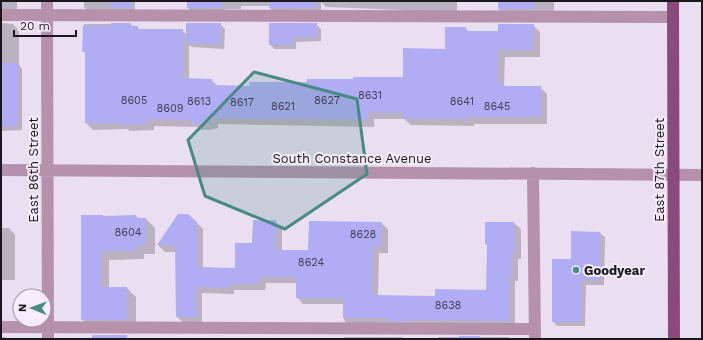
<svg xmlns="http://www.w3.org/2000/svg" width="703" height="340" viewBox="0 0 703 340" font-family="'Work Sans',sans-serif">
	<rect width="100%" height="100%" fill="#e9dff0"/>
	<path fill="#0003" d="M1,1H17V12L1,14Z
		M84,1H135V12H89L84,7Z
		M188,1H457V12H405L403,10L326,7L321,2V13L274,12L270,8V6H241V9H225V12H192L188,8Z
		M499,1H554V16H506L499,9Z
		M1,23L13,24L19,31V65L22,69V130L1,131Z
		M84,24H130L134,27H137L140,30H182L187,35L220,24L225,29L224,49L192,47L189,45V79L211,80L218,86L251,87L354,80L404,78L446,50L465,28L469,32H499L533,25L540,32V57H505L504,85L506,87H540L547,94V124H474V126L411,125L404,119H374V127L218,124V128L209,130H201L198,127L154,126V130L130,131L128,129L93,130L86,123V53L83,51Z
		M316,24L321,29V41L296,42V49H274L270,44Z
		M178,215L196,222L203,229V268L236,269L253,244L275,221L282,228V251H309L381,223L388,229V253H379L378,296L436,297L487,291L488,246L486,244L514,223L521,229V259H518V281H515V328L350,327L344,320V304H303L297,297V283H266L265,290H234V294L202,293V323H184L177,317L176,252H165L158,245Z
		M103,216L104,217L136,216L139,219H146L155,228V254H144V259L109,260V288H127L136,297V329L91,328L82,319Z
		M1,228H9L15,235V280H1Z
		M600,233L605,237L604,285H586L585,326H557L553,321L572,260Z
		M1,337H5L7,339H1Z
		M344,337H402L404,339H344Z
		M438,337H509L510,339H438Z"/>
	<path fill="#b0adf4" d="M111,1H131V8H111Z
		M187,1H221V8H187Z
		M269,1H316L317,8H269Z
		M498,1H534V9H498Z
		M111,23H131V26H138V29H183V78L212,79V85L250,86L249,82H307V79H353V77H403V48L445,49V27H466V31H498V24H534L533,50H498L497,82H502V86H541V117H468V119H403V113L368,112V120L212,118V121L202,124H193L190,120L147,119V124L122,125V123H85V52H82L83,26H111Z
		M186,23H221L220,44L186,43Z
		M269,23H317V37H292V45H269Z
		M1,63H18V126H1Z
		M178,214H188L197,222V267L235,268V243H252L253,220H276V250H308L309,221L382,222L381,247H373L372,295L435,296V289L486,290L487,245L485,244V222H514L515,253H512V275H509V321L411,320V321H388V318H343V298H296V277H259V284H228V288L196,287V317H176L175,245H157Z
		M81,215H103V216L136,215V218H146V246H135L136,251H101V287H127V320H81Z
		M571,231L600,232V280H581V322H552V259H571Z
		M92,335H127V339H92Z
		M459,336H480V339H459Z"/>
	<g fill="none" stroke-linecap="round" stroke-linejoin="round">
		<path stroke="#b591ac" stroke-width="12" d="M47,1L48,339
			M1,15L673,17
			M1,170L702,175
			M533,173L535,339
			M1,327L535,329"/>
		<path stroke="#8a4b7c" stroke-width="12" d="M673,1L674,339"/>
	</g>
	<path fill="#478c84" fill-opacity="0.2" stroke="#478c84" stroke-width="3" stroke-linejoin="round" d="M254,72L357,99L367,174L285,229L205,196L188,140Z"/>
	<circle fill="#478c84" stroke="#f6ecfd" stroke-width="1.5" cx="576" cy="270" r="4"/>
	<g text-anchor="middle" stroke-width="4" stroke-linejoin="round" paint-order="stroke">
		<g font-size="11" fill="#403d53">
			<text x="370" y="99">8631</text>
			<text x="134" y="104">8605</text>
			<text x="327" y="104">8627</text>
			<text x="199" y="105">8613</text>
			<text x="462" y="105">8641</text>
			<text x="242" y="106">8617</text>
			<text x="283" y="110">8621</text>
			<text x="497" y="110">8645</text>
			<text x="170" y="112">8609</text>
			<text x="128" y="236">8604</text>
			<text x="363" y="238">8628</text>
			<text x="311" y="266">8624</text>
			<text x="448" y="309">8638</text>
		</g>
		<g font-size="13" fill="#1b181d" stroke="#f6ecfd">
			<text x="352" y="163">South Constance Avenue</text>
			<text transform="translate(33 170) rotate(-90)" y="5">East 86th Street</text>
			<text transform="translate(659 170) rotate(-90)" y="5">East 87th Street</text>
		</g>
		<g font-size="13" font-weight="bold" fill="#1b181d" stroke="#f6ecfd" text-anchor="start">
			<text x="584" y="275">Goodyear</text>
		</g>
	</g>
	<rect width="703" height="340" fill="none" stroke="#1b181d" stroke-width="4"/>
	<g transform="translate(32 308) rotate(271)"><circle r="19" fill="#f6ecfd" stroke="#9e97a3"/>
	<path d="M0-3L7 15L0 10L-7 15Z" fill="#478c84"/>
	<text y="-6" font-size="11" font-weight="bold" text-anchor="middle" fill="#1b181d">N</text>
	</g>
	<path d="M14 30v6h62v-6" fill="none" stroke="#1b181d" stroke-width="2"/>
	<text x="20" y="30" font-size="12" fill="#1b181d" stroke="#f6ecfd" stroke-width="3" paint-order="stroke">20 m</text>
</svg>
